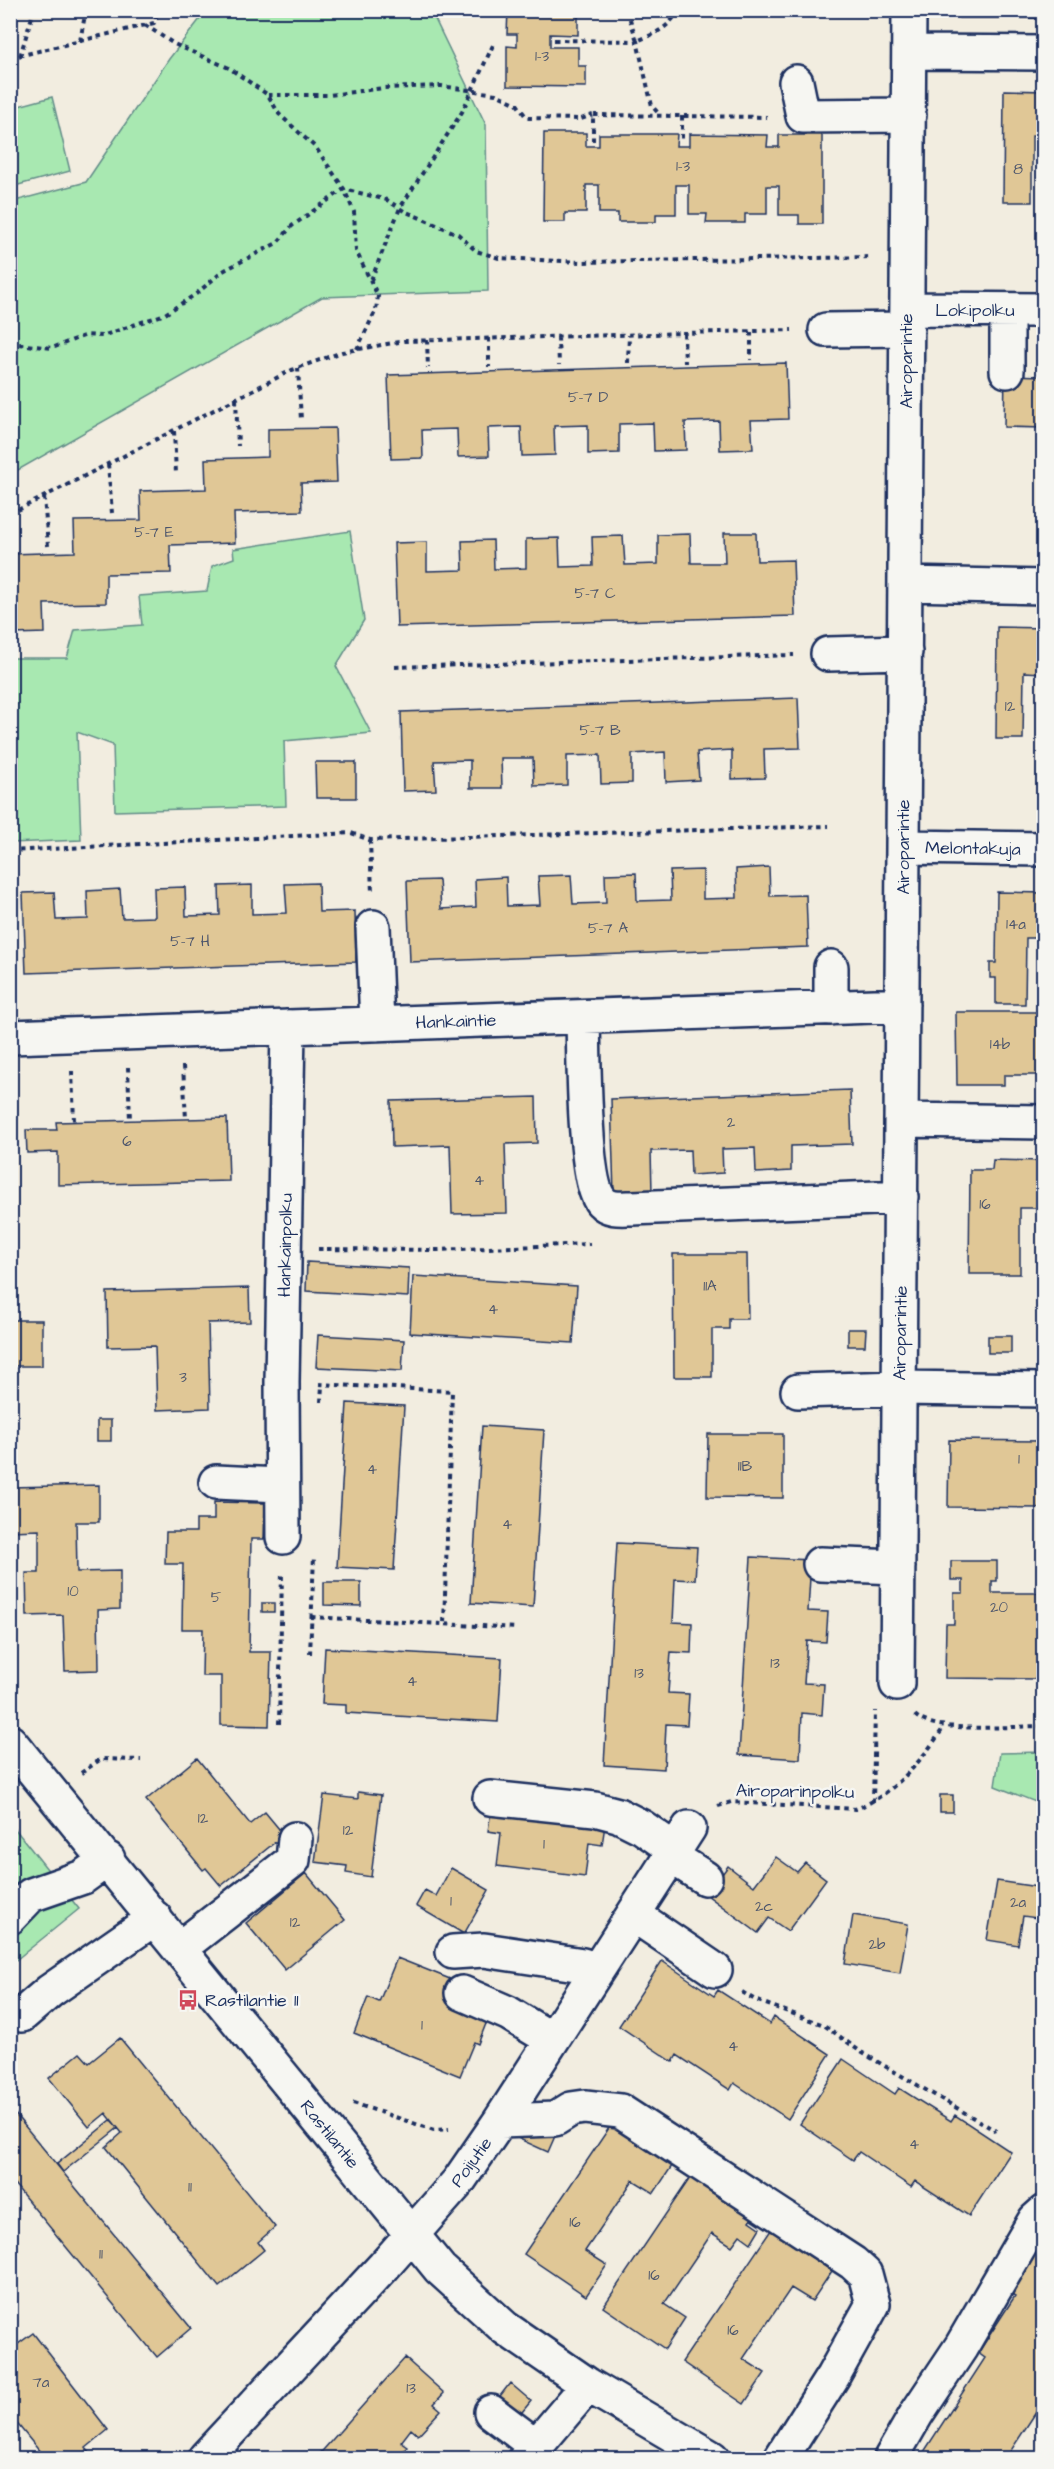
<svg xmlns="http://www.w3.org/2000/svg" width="1054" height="2469" viewBox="0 0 1054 2469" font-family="'Architects Daughter',sans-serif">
	<rect width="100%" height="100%" fill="#f2ede0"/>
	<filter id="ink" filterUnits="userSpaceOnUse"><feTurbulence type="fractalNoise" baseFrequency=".0167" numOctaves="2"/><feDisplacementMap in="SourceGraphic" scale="12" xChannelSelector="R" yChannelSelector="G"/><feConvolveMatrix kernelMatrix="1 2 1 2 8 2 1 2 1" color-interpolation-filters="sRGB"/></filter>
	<g filter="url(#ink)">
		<path fill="#a8e8b1" stroke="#628c88" stroke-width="1.5" d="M207,10L431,11L486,125L488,291L322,297L11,474V202L86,182L169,59Z
			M52,97L70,171L11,187V108Z
			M350,531L364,620L336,666L371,733L284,741L286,806L115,811L113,745L77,732L81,840L11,843V645L13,658H67L75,630L142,625L139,596L207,591L212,566L234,558L233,549Z
			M1043,1752V1805L995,1786L1000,1753Z
			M11,1824L79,1909L11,1964Z"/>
		<path fill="#e0c796" stroke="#1b2f5e" stroke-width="1.5" d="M508,10H587V14H578V35L550,34V47H578V66H586V87L507,86V46L517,47V34H507Z
			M959,10H1038V18H959Z
			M1004,90L1044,91V136H1032V202H1003Z
			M544,133H586V146H599V134H677L676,146H689V134L768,135L767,147H779V135H822V224H799V215H779V186H767V214H745V223H706L707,214H689V185H676V214H656V222H618V213H599V185H586V213H565V222H543Z
			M786,363L788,419L751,420L753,449L720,450L719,421L685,422L686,450L654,451L653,423L619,424V453L588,454V425L554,426L555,455L522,456L521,427L488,428L489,456L458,457L457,429L422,430L423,458L391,459L388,375Z
			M1041,366H1044V428L1004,427L1005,375L1041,376Z
			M335,428L337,482L301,483L302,511L234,513L235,543L170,545L171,573L106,574V603L44,604L45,633L13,634L11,554L75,552L74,521L141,520L140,491L206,489L205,459L268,457V429Z
			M724,533H756L757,561L793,560L795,616L397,627L394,543L427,542V571L463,570L462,541L493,540L494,569L526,568V539L559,538L560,567L593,566L592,537L623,536L625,565L658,564V535L690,534L691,563H725Z
			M997,627L1044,628V673L1024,672L1023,739H996Z
			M798,698L800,748L764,749L765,778L732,779V750L697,752L699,780L666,782L665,752L632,754V783L601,784L600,755L567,756V785L534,786L533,758H501L502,788H470V760L434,761L436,790L403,791L401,712Z
			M315,762H356V798H316Z
			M769,867L770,896L806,895L808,947L410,962L407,881L439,880L441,909L476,907L475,879L506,877L507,906L540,905L538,876L571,875L573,904L606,903L605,874L636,873L637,901L671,900L670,871L703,870V899L737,898L736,869Z
			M318,883L319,912L355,911L356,962L26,973L23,893L54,892L56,920L88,919L87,891L120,889L122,918L155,917L154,888L185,887L186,916L220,915L219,886L252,885V914L287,913L285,884Z
			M997,892L1044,893V938H1026L1025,1004H996V978H990V963H996Z
			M956,1012H1044V1075H1004V1085H957Z
			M850,1090L852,1144L791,1146V1171L756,1173L755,1148L722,1149L723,1173L691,1175L690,1150L651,1151L652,1193L614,1194L611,1099Z
			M536,1097L537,1143L505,1144L507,1213L452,1214L450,1145L392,1147L391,1101Z
			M227,1118L229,1181L58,1185V1152L27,1153L26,1130H57L56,1122Z
			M993,1160L1044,1161V1208H1020V1274H969L970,1170H992Z
			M673,1254H747L748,1319H729V1329H712V1377H674Z
			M307,1262L409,1268L408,1297L306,1291Z
			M413,1276L577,1286L573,1343L410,1333Z
			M249,1288L250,1322L208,1323L210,1408L157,1410L155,1346L108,1347L107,1292Z
			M10,1320H42V1366H10Z
			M848,1329H866L865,1346H848Z
			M318,1335L404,1340L402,1371L316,1367Z
			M988,1336H1011V1353H988Z
			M347,1403L404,1406L394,1570L337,1567Z
			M97,1420H111V1441H97Z
			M482,1426L544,1430L533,1607L471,1603Z
			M708,1434H783V1498L707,1497Z
			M949,1440L1044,1441V1508L948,1507Z
			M99,1485V1522H76L77,1572L120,1571V1609L98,1610L99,1670L65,1671L63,1615L27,1616L26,1573H39V1530L10,1531V1487Z
			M214,1502L265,1503L264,1539H251L249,1652H271L269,1726L221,1725V1676H202L203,1629H182L183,1564H165L166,1532H196V1520H214Z
			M617,1543L697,1547L695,1580L675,1579L673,1622L692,1623L691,1653L671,1652L668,1693L689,1694L687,1725L666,1724L664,1769L604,1765Z
			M751,1557L811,1560L808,1611L828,1612L826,1642L807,1641L804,1683L824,1684L822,1715L802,1713L800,1759L739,1755Z
			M951,1561H997V1581H992V1593H1044V1679L945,1678L946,1624H954V1593H963V1580H951Z
			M324,1582H361V1606L324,1605Z
			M262,1603H274V1612H262Z
			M325,1648L502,1658L498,1722L346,1713V1705L322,1704Z
			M197,1758L250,1824L265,1812L284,1835L221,1886L206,1868L203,1870L146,1800Z
			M358,1792L381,1795L371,1877L346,1873L347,1866L315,1862L324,1795L358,1799Z
			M940,1795H953V1812H940Z
			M491,1811L605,1825L602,1845L589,1843L585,1877L497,1866L501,1833L488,1831Z
			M776,1857L797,1872L805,1863L826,1879L788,1931L769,1918L758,1933L707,1895L728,1866L754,1886Z
			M451,1868L489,1890L464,1934L416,1906L425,1890L436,1896Z
			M306,1873L345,1920L285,1970L246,1923Z
			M997,1881L1044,1888V1919L1023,1916L1018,1945L987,1940Z
			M853,1915L908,1924L900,1973L845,1964Z
			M397,1958L460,1983L489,2016L478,2044L474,2042L460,2076L354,2033L368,1997L379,2002Z
			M662,1961L714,1996L718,1990L770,2024L774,2017L830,2054L788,2119L734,2083L730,2090L677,2055L673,2062L619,2026Z
			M120,2038L275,2227L258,2242L264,2250L219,2287L106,2147L122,2133L106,2113L89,2127L49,2078L80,2053L89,2063Z
			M843,2059L895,2094L899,2088L951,2121L955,2115L1011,2152L969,2216L915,2181L911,2187L859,2152L853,2160L800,2124Z
			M10,2108L191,2328L157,2357L10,2179Z
			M528,2114L559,2127L548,2152L517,2138Z
			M111,2120L118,2128L63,2172L57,2164Z
			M613,2122L674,2163L654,2193L633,2180L585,2251L607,2265L586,2296L524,2254Z
			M692,2175L753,2216L750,2221L760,2228L751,2243L740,2235L732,2246L712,2233L664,2304L685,2318L665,2349L603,2307Z
			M771,2230L832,2271L812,2301L791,2288L743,2359L765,2373L744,2404L682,2362Z
			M1044,2237V2384L1039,2392L1044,2395V2400L1006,2458H920L985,2358L978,2353L1015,2296L1008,2292Z
			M33,2333L108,2430L86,2448L94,2458H45L10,2415V2350Z
			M405,2358L444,2393L434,2404L441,2410L418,2435L411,2429L401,2442L408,2447L398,2458H316Z
			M510,2383L531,2401L518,2417L497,2400Z"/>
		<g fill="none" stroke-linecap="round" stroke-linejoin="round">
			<g stroke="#1b2f5e" stroke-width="38">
				<path id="minor" d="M909,52L1044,53
					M796,82L803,116L909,115
					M907,309L1044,310
					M1007,310V371
					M826,330L907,329
					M905,584L1044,587
					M828,654L905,652
					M903,847L1044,849
					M373,927L377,1024
					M831,967V1008
					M583,1017C584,1049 583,1183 602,1202C609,1210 623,1208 632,1208L901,1197
					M10,1037L902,1005
					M901,1120L1044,1122
					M798,1391L899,1388L1044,1390
					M216,1482L281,1485
					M283,1537L282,1382L288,1027
					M820,1564L898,1567
					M897,1684L909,10
					M10,1742L440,2269L505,2328L588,2385L712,2458
					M490,1798L595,1809L618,1815L642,1827L675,1850
					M671,1856L705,1878
					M634,1915L715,1970
					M10,1917L31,1895L83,1877L108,1859
					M180,1948L293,1860L295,1839
					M453,1952L484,1950L583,1965L595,1973
					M462,1993L508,2013L551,2039
					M22,2015L50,1991L155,1918
					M500,2121L555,2119L571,2109L585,2107L620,2111L853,2263L865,2274L873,2304L833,2376L781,2458
					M491,2412L536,2446
					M205,2458L384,2266L458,2182L500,2121L689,1828
					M526,2458L588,2385
					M891,2458L917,2413L961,2347L1035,2220L1044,2212"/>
			</g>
			<path stroke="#1b2f5e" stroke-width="4" stroke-dasharray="4.5 4.5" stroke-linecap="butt" d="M627,10L637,41C654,34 670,28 678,10
				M145,25L174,44L229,68L268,95L279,114L316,148L344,189L354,212L356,251L378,296L376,310L357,349
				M554,40L637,41L652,106L660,115
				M80,41L154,23L158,10
				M20,56L34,10
				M10,58L80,41L86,10
				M268,95H329L384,88L441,86L496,94L517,104L527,118L581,119L593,115
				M682,116V142
				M593,141V115L767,117
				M371,280L400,208L462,112L494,43
				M751,332V360
				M684,333L685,363
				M558,337L559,365
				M489,338V367
				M427,340L428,368
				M10,343L52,348L86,335L102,336L165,314L196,294L223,271L277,243L292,226L344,189L387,200L404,211L458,234L476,251L499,258L581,262L872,257
				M628,363L629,335
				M298,368L301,420
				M236,399L238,446
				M174,431L176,474
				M108,464L112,513
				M44,497L48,546
				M10,514L292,370L342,352L404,341L792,330
				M395,667L794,655
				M370,840L372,893
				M10,851L351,833L370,840L829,826
				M183,1066L186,1119
				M128,1067L130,1120
				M72,1071L74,1121
				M318,1249L437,1250L590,1244
				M319,1384L452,1391L444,1624
				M321,1402L322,1385
				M311,1617L517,1628
				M310,1654L314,1556
				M915,1715C932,1734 1016,1726 1044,1726
				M279,1724L282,1572
				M81,1773L101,1759L141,1760
				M873,1802L875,1711
				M718,1806L732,1802L855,1809C893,1796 922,1760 944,1727
				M742,1992L755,2000L824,2025L861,2052L996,2131
				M353,2103L434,2130L449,2129"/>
			<use href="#minor" stroke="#f6f6f2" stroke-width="33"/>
		</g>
	</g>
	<defs>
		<g id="bus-bare" transform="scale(1.62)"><path d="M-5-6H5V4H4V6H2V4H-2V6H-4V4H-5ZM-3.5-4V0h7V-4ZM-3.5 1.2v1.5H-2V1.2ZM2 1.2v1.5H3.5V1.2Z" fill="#d1495b" stroke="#f6f6f2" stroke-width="2.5" paint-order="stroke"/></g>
	</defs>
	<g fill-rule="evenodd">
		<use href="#bus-bare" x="188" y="2000"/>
	</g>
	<g text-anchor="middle" stroke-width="5" stroke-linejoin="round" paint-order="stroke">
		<g font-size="15" fill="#4c556c">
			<text x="542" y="61">1-3</text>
			<text x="683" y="171">1-3</text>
			<text x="1018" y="174">8</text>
			<text x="588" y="402">5-7 D</text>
			<text x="154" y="537">5-7 E</text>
			<text x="595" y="598">5-7 C</text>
			<text x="1010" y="711">12</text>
			<text x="600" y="735">5-7 B</text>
			<text x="1016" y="929">14a</text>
			<text x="608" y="933">5-7 A</text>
			<text x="190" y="946">5-7 H</text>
			<text x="1000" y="1049">14b</text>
			<text x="731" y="1127">2</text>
			<text x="127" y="1146">6</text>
			<text x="479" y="1185">4</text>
			<text x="985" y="1209">16</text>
			<text x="710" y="1291">11A</text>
			<text x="493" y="1314">4</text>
			<text x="183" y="1382">3</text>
			<text x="1019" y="1464">1</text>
			<text x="745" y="1471">11B</text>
			<text x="372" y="1474">4</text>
			<text x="507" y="1529">4</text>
			<text x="73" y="1596">10</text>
			<text x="216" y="1602">5</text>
			<text x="999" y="1612">20</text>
			<text x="775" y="1668">13</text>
			<text x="639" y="1678">13</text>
			<text x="412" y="1686">4</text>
			<text x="203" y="1823">12</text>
			<text x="348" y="1835">12</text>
			<text x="544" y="1849">1</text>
			<text x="451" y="1906">1</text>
			<text x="1018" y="1907">2a</text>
			<text x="764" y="1911">2c</text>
			<text x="295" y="1927">12</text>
			<text x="877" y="1949">2b</text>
			<text x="422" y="2030">1</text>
			<text x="733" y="2051">4</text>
			<text x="914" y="2149">4</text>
			<text x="190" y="2192">11</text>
			<text x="575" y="2227">16</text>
			<text x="101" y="2259">11</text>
			<text x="654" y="2280">16</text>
			<text x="733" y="2335">16</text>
			<text x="41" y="2387">7a</text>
			<text x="411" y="2393">13</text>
		</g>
		<g font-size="18" fill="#1b2f5e" stroke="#f6f6f2">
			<text x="975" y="316">Lokipolku</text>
			<text transform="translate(906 361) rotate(-90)" y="6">Airoparintie</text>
			<text transform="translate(903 847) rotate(-90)" y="6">Airoparintie</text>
			<text transform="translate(973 848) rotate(1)" y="6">Melontakuja</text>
			<text transform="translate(456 1021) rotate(-2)" y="6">Hankaintie</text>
			<text transform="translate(285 1245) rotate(-89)" y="6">Hankainpolku</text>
			<text transform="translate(900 1333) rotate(-89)" y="6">Airoparintie</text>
			<text transform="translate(795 1791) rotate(1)" y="6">Airoparinpolku</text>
			<text transform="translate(330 2134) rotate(51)" y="6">Rastilantie</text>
			<text transform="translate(471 2162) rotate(-54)" y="6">Poijutie</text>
		</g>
		<g font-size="18" fill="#1b2f5e" stroke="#f6f6f2" text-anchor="start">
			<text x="205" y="2006">Rastilantie 11</text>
		</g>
	</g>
	<rect width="1054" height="2469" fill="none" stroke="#f6f6f2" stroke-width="36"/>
	<rect x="18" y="18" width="1018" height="2433" fill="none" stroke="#1b2f5e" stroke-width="2" filter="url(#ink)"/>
</svg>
